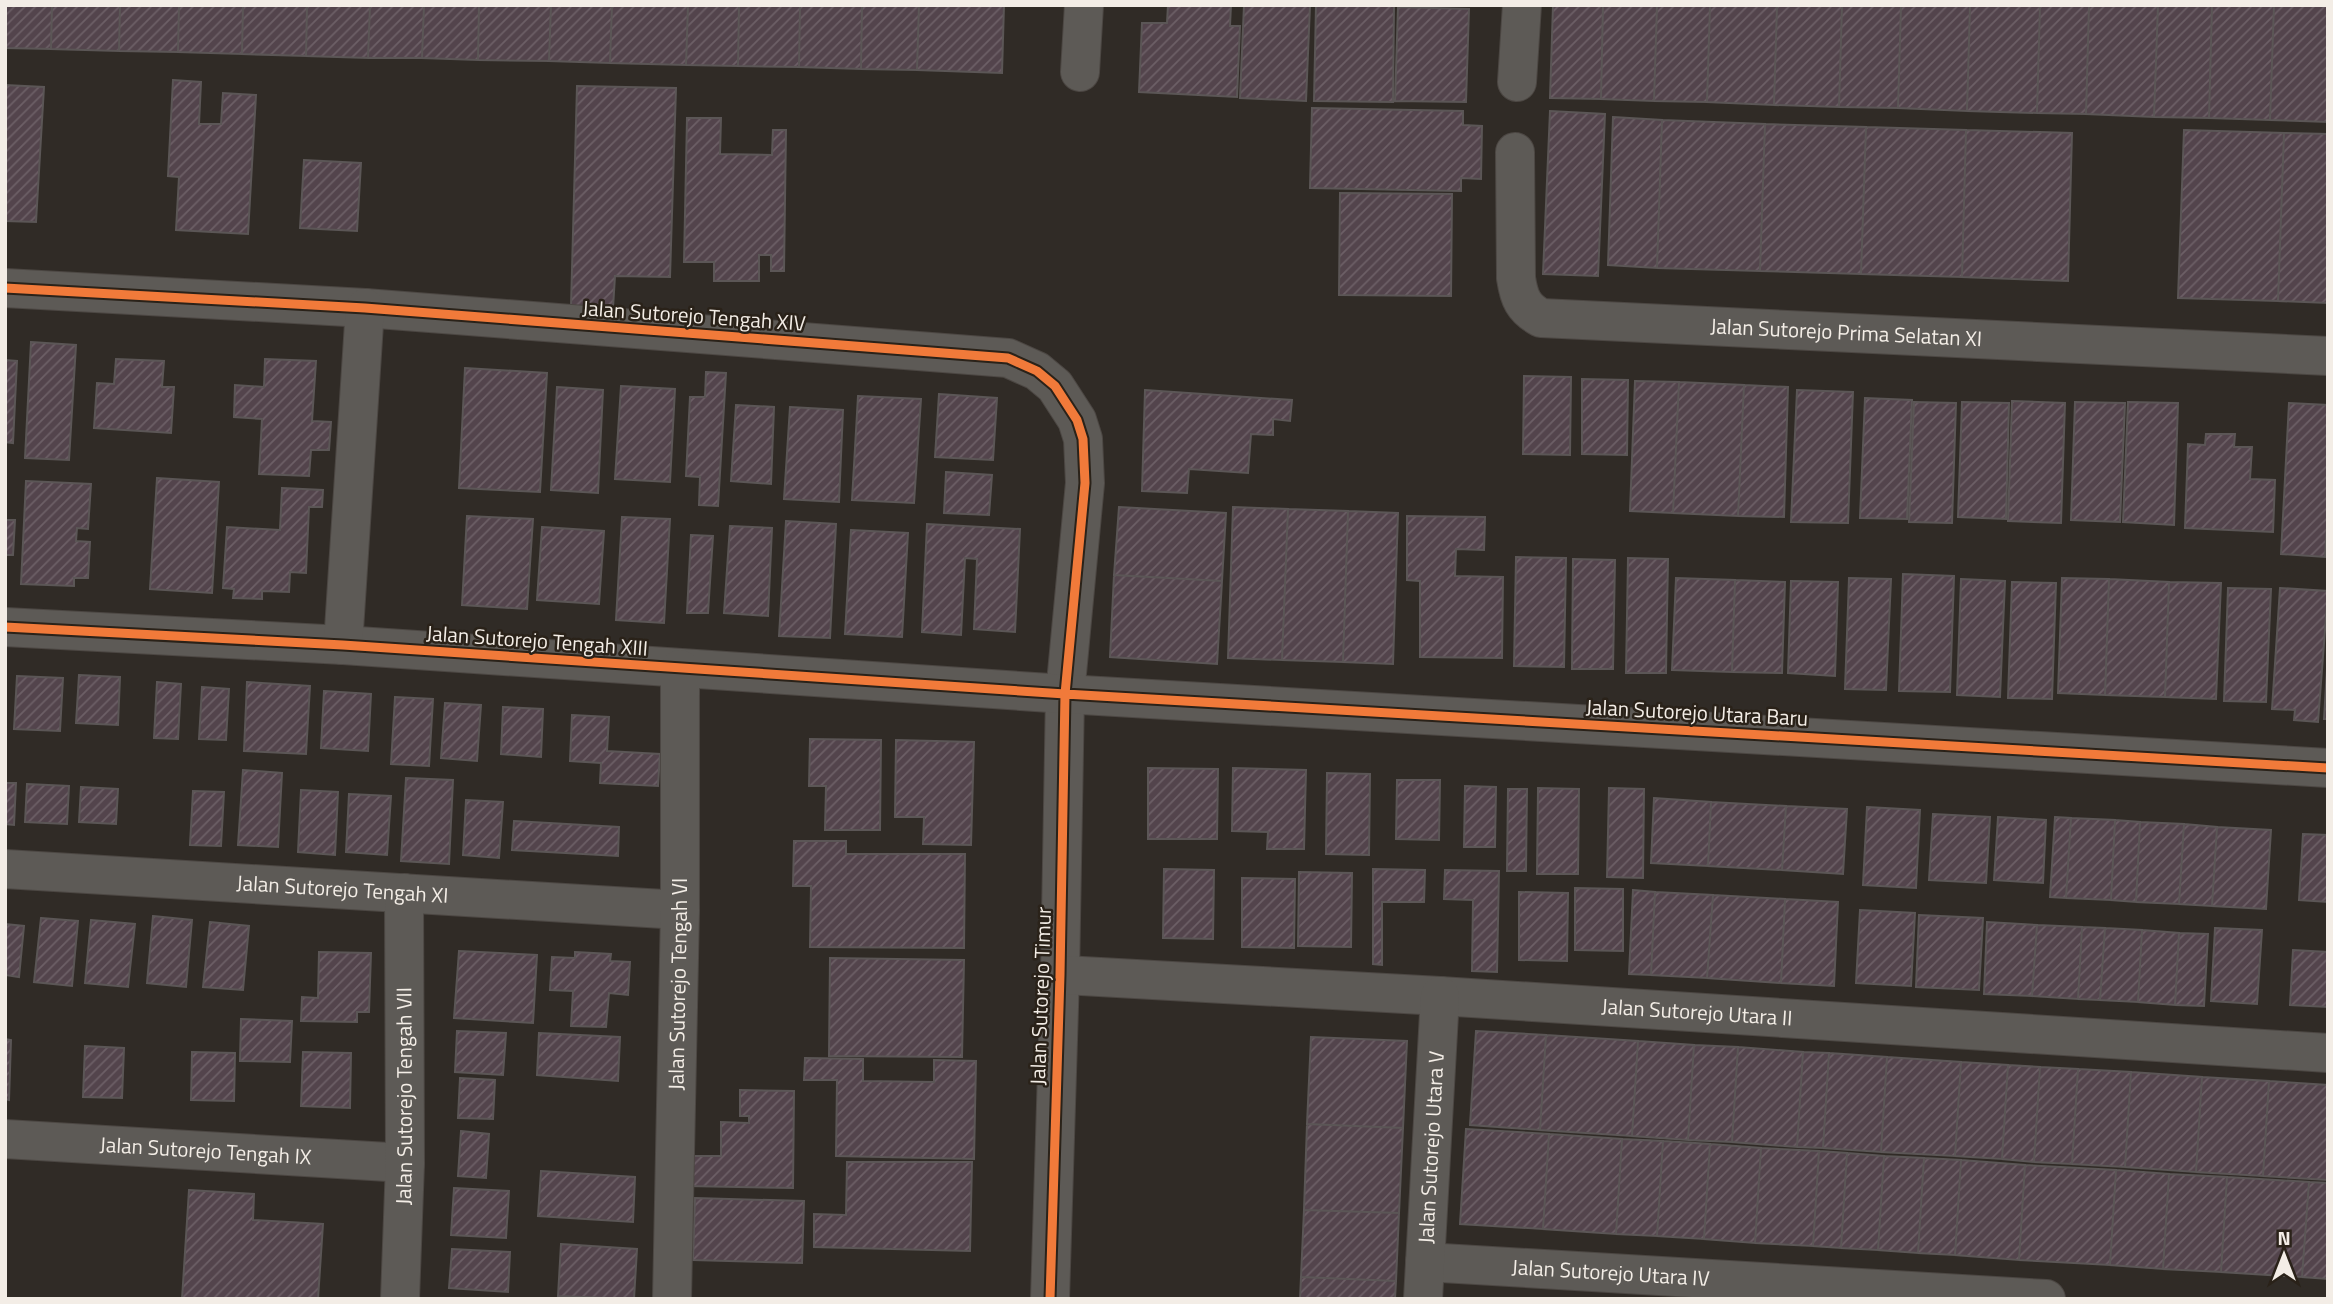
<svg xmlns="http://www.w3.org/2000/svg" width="2333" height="1304" viewBox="0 0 2333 1304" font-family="'Titillium Web',sans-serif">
	<defs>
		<pattern id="building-hatch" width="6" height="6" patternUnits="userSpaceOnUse" patternTransform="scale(1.75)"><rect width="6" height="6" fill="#53444c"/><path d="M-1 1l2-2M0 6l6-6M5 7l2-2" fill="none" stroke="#6c5f66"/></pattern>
	</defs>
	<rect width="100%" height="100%" fill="#302b26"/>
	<path fill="url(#building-hatch)" stroke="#5b5656" stroke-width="2" d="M5,5H52L51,49L5,48Z
		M52,5H120L119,51L51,49Z
		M120,5H179L178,52L119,51Z
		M179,5H243L242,54L178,52Z
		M243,5H307L306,56L242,54Z
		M307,5H370L368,58L306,56Z
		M370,5H424L422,58H368Z
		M424,5H479L478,60L422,58Z
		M479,5H551L549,61L478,60Z
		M551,5H612L610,63L549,61Z
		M612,5H688L686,65L610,63Z
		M688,5H739L738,66L686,65Z
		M739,5H800L799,67L738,66Z
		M800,5H862L861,69L799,67Z
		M862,5H919L917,70L861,69Z
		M919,5H1004L1002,73L917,70Z
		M1168,5H1231L1230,26H1240L1237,97L1139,92L1142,23H1167Z
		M1244,5L1310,6L1306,101L1240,98Z
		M1316,5H1394L1393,102L1314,101Z
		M1553,5H1603L1601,99L1550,98Z
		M1603,5H1657L1654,101L1601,99Z
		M1657,5H1710L1707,102L1654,101Z
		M1710,5H1777L1774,105L1707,102Z
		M1777,5H1842L1839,107L1774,105Z
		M1842,5H1901L1898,108L1839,107Z
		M1901,5H1970L1967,111L1898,108Z
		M1970,5H2040L2037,113L1967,111Z
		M2040,5H2089L2086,114L2037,113Z
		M2089,5H2158L2154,117L2086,114Z
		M2158,5H2212L2209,118L2154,117Z
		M2212,5H2274L2270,120L2209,118Z
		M2274,5H2328V122L2270,120Z
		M1398,7L1469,9L1466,102L1395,101Z
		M173,80L201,82L199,124H221L223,93L256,95L248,234L176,230L179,177L168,176Z
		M5,85L44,87L36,222L5,221Z
		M577,86L676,88L670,277L615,276L613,308L571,306Z
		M1312,108L1463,111V125L1482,126L1481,179L1461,178V191L1310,188Z
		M1550,111L1605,114L1598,276L1543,274Z
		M1613,117L1662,120L1657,268L1608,265Z
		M687,118H721L720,154L772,155L773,130H786L784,271H771V255H759V281H714V262H684Z
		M1662,120L1765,124L1760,271L1657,268Z
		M1765,124L1866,127L1861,274L1760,271Z
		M1866,127L1966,130L1962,277L1861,274Z
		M1966,130L2072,133L2068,281L1962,277Z
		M2184,130L2284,133L2278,301L2178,298Z
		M2284,133L2328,134V303L2278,301Z
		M304,160L361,163L357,231L300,228Z
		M1340,193L1452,194L1451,296L1339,295Z
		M31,342L76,345L69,460L25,458Z
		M116,359L164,361L162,387H174L171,433L94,428L97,383L114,384Z
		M265,359L316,361L312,421L331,422L329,450H311L309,476L259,474L262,419L234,417L235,385L264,387Z
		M5,360L17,361L13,443L5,442Z
		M465,368L547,373L540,492L459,488Z
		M706,372L726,373L718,506L699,505L700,477L686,476L690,397H705Z
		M1524,376L1571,377L1570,455L1523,454Z
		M1582,379L1628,380L1627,455L1582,454Z
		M1635,381L1679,382L1673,513L1630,511Z
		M1679,382L1744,385L1738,516L1673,513Z
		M1744,385L1788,387L1784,517L1738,516Z
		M621,386L675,389L670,482L615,479Z
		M557,387L603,390L598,493L551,490Z
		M1145,390L1292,400L1290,421L1273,419V435L1251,434L1248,473L1189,469L1187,493L1142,491Z
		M1797,390L1853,392L1848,523L1791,522Z
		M939,394L997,398L993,460L935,457Z
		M858,396L921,399L914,503L852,500Z
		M1865,398L1912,400L1907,519L1860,518Z
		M2012,401L2065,403L2061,523L2008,521Z
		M1914,402L1956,403L1952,523L1909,522Z
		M1962,402L2009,403L2006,519L1958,517Z
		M2075,402L2125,403L2120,522L2071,520Z
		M2128,402L2178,403L2174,525L2123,522Z
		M2289,403L2328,405V510L2325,557L2281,554Z
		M736,405L774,407L771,484L731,481Z
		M790,407L843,410L839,502L784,499Z
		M2206,434H2235L2234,447H2252L2250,479L2275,480L2273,532L2185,528L2188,444L2205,445Z
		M946,472L992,475L989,515L944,513Z
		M157,478L219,482L212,593L150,589Z
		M26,481L91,484L88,529L77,528L76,541L90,542L88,578H74V586L21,584Z
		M282,488L323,490L322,507H309L306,573L290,572L289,592L262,591V599L233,598L234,589L223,588L227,527L280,530Z
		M1119,507L1226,513L1222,581L1114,575Z
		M1233,507L1288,509L1282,660L1228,658Z
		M1288,509L1348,511L1343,662L1282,660Z
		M1348,511L1398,513L1393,664L1343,662Z
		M467,516L533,519L527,609L462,605Z
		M1407,516L1485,517L1484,550L1456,549L1455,576L1503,577L1502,658L1420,657V581L1407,580Z
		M622,517L670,519L664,623L616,620Z
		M5,520H15L13,555H5Z
		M786,521L836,524L830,638L779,636Z
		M927,524L1020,529L1015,632L974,629L977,559L965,558L961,635L922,632Z
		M730,526L772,528L768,616L724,613Z
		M542,527L604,531L599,604L537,600Z
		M851,530L908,533L902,637L845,634Z
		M691,535L713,536L708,613H687Z
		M1516,557L1566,558L1564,667L1514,666Z
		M1628,558L1668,559L1666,673H1626Z
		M1573,559L1615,560L1613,669H1572Z
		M1903,574L1954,576L1950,692L1899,691Z
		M1114,575L1222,581L1217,664L1110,657Z
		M1676,578L1735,580L1732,672L1672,670Z
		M1849,578L1891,579L1886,690L1845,689Z
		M2062,578L2109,579L2105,695L2058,693Z
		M1961,579L2005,581L2000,697L1957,695Z
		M2109,579L2169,582L2165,697L2105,695Z
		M1735,580L1785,582L1782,673L1732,672Z
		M1791,581L1838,582L1835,676L1788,673Z
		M2012,582L2056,583L2052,699L2008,698Z
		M2169,582L2221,583L2216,699L2165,697Z
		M2228,588L2271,589L2266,702L2224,701Z
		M2280,588L2328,591L2318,722L2294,720L2295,710L2272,709Z
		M2328,652V719H2324Z
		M79,675L120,677L118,725L76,723Z
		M17,676L63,678L60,731L14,729Z
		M157,682L181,684L178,739L154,738Z
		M247,682L310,686L306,754L244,751Z
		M202,687L229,689L226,740L199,739Z
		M324,691L371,694L368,751L321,748Z
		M395,697L433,699L429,766L391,764Z
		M445,703L481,705L477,761L441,758Z
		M503,707L543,709L541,757L501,754Z
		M572,715L609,717L607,751L660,754L658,786L600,783L601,763L570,761Z
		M810,739L881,740L880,830H825L826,786H809Z
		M896,740L974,742L971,845L923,844L924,817H895Z
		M1148,768L1218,769L1217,839H1148Z
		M1233,768L1306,770L1304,849H1267L1268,832L1232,831Z
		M243,770L282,773L278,847L238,845Z
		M1327,773L1370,774L1369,855L1326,854Z
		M406,778L453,780L449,864L401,861Z
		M1397,780H1440L1439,840L1396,839Z
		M5,783H16L14,825L5,824Z
		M27,784L69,786L67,824L25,822Z
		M1465,786L1496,787L1495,847H1464Z
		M81,787L118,789L116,824L79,822Z
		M1538,788L1579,789L1578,874H1537Z
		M1609,788L1644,789L1643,878L1607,877Z
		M1508,789H1527L1526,871H1507Z
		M301,790L338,792L335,855L298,852Z
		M193,791L224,792L221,846L190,845Z
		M349,794L391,796L387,855L346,852Z
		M1654,798L1711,802L1708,866L1651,863Z
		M466,800L503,802L499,858L463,855Z
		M1711,802L1786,806L1782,870L1708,866Z
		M1786,806L1847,809L1843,874L1782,870Z
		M1867,807L1920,810L1916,888L1863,885Z
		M1933,814L1990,817L1986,883L1929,880Z
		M1998,817L2046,820L2043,883L1994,880Z
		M2055,817L2071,818L2066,898L2050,897Z
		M2071,818L2115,820L2111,900L2066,898Z
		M2115,820L2140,822L2136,902L2111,900Z
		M514,821L619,827L618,856L512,850Z
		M2140,822L2184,824L2179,904L2136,902Z
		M2184,824L2217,827L2212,906L2179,904Z
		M2217,827L2271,830L2266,909L2212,906Z
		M2303,834L2328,835V902L2299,900Z
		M794,841H846V854H965L964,948L810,947L811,886H793Z
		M1164,869L1214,870L1213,939L1163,938Z
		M1373,869L1425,870L1424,902H1382V965L1373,964Z
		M1445,870L1499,871L1497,972L1472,971L1473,900L1444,899Z
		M1299,872L1352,873L1351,947L1298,946Z
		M1242,878L1295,879L1294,948L1242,947Z
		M1575,888L1623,889V951L1575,950Z
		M1633,890L1655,892L1651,975L1629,974Z
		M1519,892L1568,893L1567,961L1519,960Z
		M1655,892L1713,895L1707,978L1651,975Z
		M1713,895L1785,899L1781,983L1707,978Z
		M1785,899L1838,902L1834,986L1781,983Z
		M1860,910L1915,913L1911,986L1856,983Z
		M1919,915L1983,918L1979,990L1916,987Z
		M153,916L192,920L186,987L147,983Z
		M41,918L78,921L72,986L34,982Z
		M91,920L135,924L128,987L85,983Z
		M210,922L249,926L243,990L203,987Z
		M1987,922L2037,925L2032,996L1984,994Z
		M5,924L24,926L19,977L5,975Z
		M2037,925L2082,927L2078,999L2032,996Z
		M2082,927L2105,928L2100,1000L2078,999Z
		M2105,928L2142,930L2138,1002L2100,1000Z
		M2215,928L2262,930L2257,1004L2211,1001Z
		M2142,930L2179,933L2175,1005L2138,1002Z
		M2179,933L2208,934L2204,1006L2175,1005Z
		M2293,950L2328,952V1007L2290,1005Z
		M459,951L537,955L533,1023L454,1018Z
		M319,952L371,953L369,1012H357V1022L301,1021L302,997L318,998Z
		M575,952L611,954L610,961L630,962L628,995L609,993L606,1027L571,1026L573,991L550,990L552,957L575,958Z
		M830,958L964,960L962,1057L829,1056Z
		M241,1019L292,1021L290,1062L240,1061Z
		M457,1031L506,1033L503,1075L455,1072Z
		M1476,1031L1546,1035L1540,1130L1470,1125Z
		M539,1033L620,1037L618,1081L537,1075Z
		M1546,1035L1638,1041L1632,1136L1540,1130Z
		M1311,1037L1407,1041L1403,1128L1307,1124Z
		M5,1039L11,1040L9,1100L5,1099Z
		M1638,1041L1694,1045L1688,1140L1632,1136Z
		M1694,1045L1738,1047L1732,1142L1688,1140Z
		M85,1046L124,1048L122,1098L83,1097Z
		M1738,1047L1803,1052L1797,1147L1732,1142Z
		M192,1052L235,1053L234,1101L191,1100Z
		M303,1052L351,1053L350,1108L301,1106Z
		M1803,1052L1829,1053L1823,1148L1797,1147Z
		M1829,1053L1887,1057L1881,1152L1823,1148Z
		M1887,1057L1961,1062L1955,1156L1881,1152Z
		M805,1058L863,1059V1081L934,1082V1060L976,1061L974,1159L836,1156L837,1080H804Z
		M1961,1062L2008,1065L2002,1159L1955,1156Z
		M2008,1065L2040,1067L2034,1162L2002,1159Z
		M2040,1067L2078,1069L2072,1164L2034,1162Z
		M2078,1069L2131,1072L2125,1167L2072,1164Z
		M2131,1072L2202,1077L2196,1172L2125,1167Z
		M2202,1077L2269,1081L2263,1176L2196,1172Z
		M460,1078L495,1080L493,1119L458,1118Z
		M2269,1081L2328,1085V1180L2263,1176Z
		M740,1090L794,1091L793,1188L687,1186L688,1156H721V1122L749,1123V1116H740Z
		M1307,1124L1403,1128L1399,1213L1304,1210Z
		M1466,1129L1549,1134L1543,1229L1460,1224Z
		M461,1131L489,1134L486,1178L458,1176Z
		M1549,1134L1622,1139L1616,1234L1543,1229Z
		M1622,1139L1663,1141L1657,1236L1616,1234Z
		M1663,1141L1710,1144L1704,1239L1657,1236Z
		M1710,1144L1761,1148L1755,1243L1704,1239Z
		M1761,1148L1819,1151L1813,1246L1755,1243Z
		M1819,1151L1847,1153L1841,1248L1813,1246Z
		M1847,1153L1884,1156L1878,1250L1841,1248Z
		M1884,1156L1924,1158L1918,1253L1878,1250Z
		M1924,1158L1961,1160L1955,1255L1918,1253Z
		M1961,1160L2025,1165L2019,1260L1955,1255Z
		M847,1162H972L970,1251L814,1247V1214L846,1215Z
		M2025,1165L2116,1170L2110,1265L2019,1260Z
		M2116,1170L2169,1174L2163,1269L2110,1265Z
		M541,1171L635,1177L633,1222L538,1216Z
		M2169,1174L2227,1177L2221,1272L2163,1269Z
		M2227,1177L2309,1182L2302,1277L2221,1272Z
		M2309,1182L2328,1183V1279L2302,1277Z
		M454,1188L509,1191L506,1238L451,1235Z
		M189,1190L254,1194L253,1220L323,1224L318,1299H182Z
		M695,1198L804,1201L802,1263L693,1260Z
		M1304,1210L1399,1213L1396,1281L1301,1277Z
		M561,1244L637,1249L634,1299L558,1296Z
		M452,1249L510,1252L508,1292L449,1288Z
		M1301,1277L1396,1281L1395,1299H1300Z"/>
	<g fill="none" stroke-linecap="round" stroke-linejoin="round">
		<g stroke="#4c4743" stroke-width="40">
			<g id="minor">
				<path d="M1080,72L1084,5"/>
				<path d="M1517,82L1522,5"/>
				<path id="s1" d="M1515,152L1516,278C1519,298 1523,308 1541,318L2328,356"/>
				<path d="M5,288L365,308L1008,358L1037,371L1055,386L1077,420L1083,439L1085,483L1065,694L1060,975L1050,1299"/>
				<path d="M5,627L343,645L1065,694L2328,768"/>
				<path d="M343,645L365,308"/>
				<path id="s2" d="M5,869L680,910"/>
				<path id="s3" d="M1064,975L1440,996L2328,1053"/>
				<path id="s4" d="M5,1139L405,1163"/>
				<path id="s5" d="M1425,1262L2046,1299"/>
				<path id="s6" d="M400,1299L405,1163L404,893"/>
				<path id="s7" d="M672,1299L680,910V669"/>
				<path id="s8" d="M1423,1299L1440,996"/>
			</g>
		</g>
		<use href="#minor" stroke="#5d5a56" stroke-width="38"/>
		<g stroke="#2a2219" stroke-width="13">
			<path id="cycleway" d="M5,288L365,308L1008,358L1037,371L1055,386L1077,420L1083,439L1085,483L1065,694L1060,975L1050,1299
				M5,627L343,645L1065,694L2328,768"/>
		</g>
		<use href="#cycleway" stroke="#f17a3a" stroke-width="9"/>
	</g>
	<g text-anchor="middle" stroke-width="5" stroke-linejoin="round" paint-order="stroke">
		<g font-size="21" fill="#f3ede6" stroke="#2a2219">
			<text transform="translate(694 316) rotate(4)" y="7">Jalan Sutorejo Tengah XIV</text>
			<text dy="7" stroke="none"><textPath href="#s1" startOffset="481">Jalan Sutorejo Prima Selatan XI</textPath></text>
			<text transform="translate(537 641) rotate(4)" y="7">Jalan Sutorejo Tengah XIII</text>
			<text transform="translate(1697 713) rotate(3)" y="7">Jalan Sutorejo Utara Baru</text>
			<text dy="7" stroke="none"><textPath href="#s2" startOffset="338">Jalan Sutorejo Tengah XI</textPath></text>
			<text dy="7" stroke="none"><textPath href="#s7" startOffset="315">Jalan Sutorejo Tengah VI</textPath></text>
			<text transform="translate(1041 996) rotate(-88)" y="7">Jalan Sutorejo Timur</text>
			<text dy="7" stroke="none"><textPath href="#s3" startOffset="634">Jalan Sutorejo Utara II</textPath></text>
			<text dy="7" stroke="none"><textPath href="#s6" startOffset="203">Jalan Sutorejo Tengah VII</textPath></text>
			<text dy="7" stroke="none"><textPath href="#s8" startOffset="152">Jalan Sutorejo Utara V</textPath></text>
			<text dy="7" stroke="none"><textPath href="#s4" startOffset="201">Jalan Sutorejo Tengah IX</textPath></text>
			<text dy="7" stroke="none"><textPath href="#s5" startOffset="186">Jalan Sutorejo Utara IV</textPath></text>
		</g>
	</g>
	<rect width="2333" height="1304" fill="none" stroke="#f3ede6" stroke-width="14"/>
	<g transform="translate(2284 1255)" stroke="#2a2219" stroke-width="5" paint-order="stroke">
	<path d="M0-5L12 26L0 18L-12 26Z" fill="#f3ede6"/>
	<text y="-10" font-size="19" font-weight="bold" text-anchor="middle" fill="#f3ede6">N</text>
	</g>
</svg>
